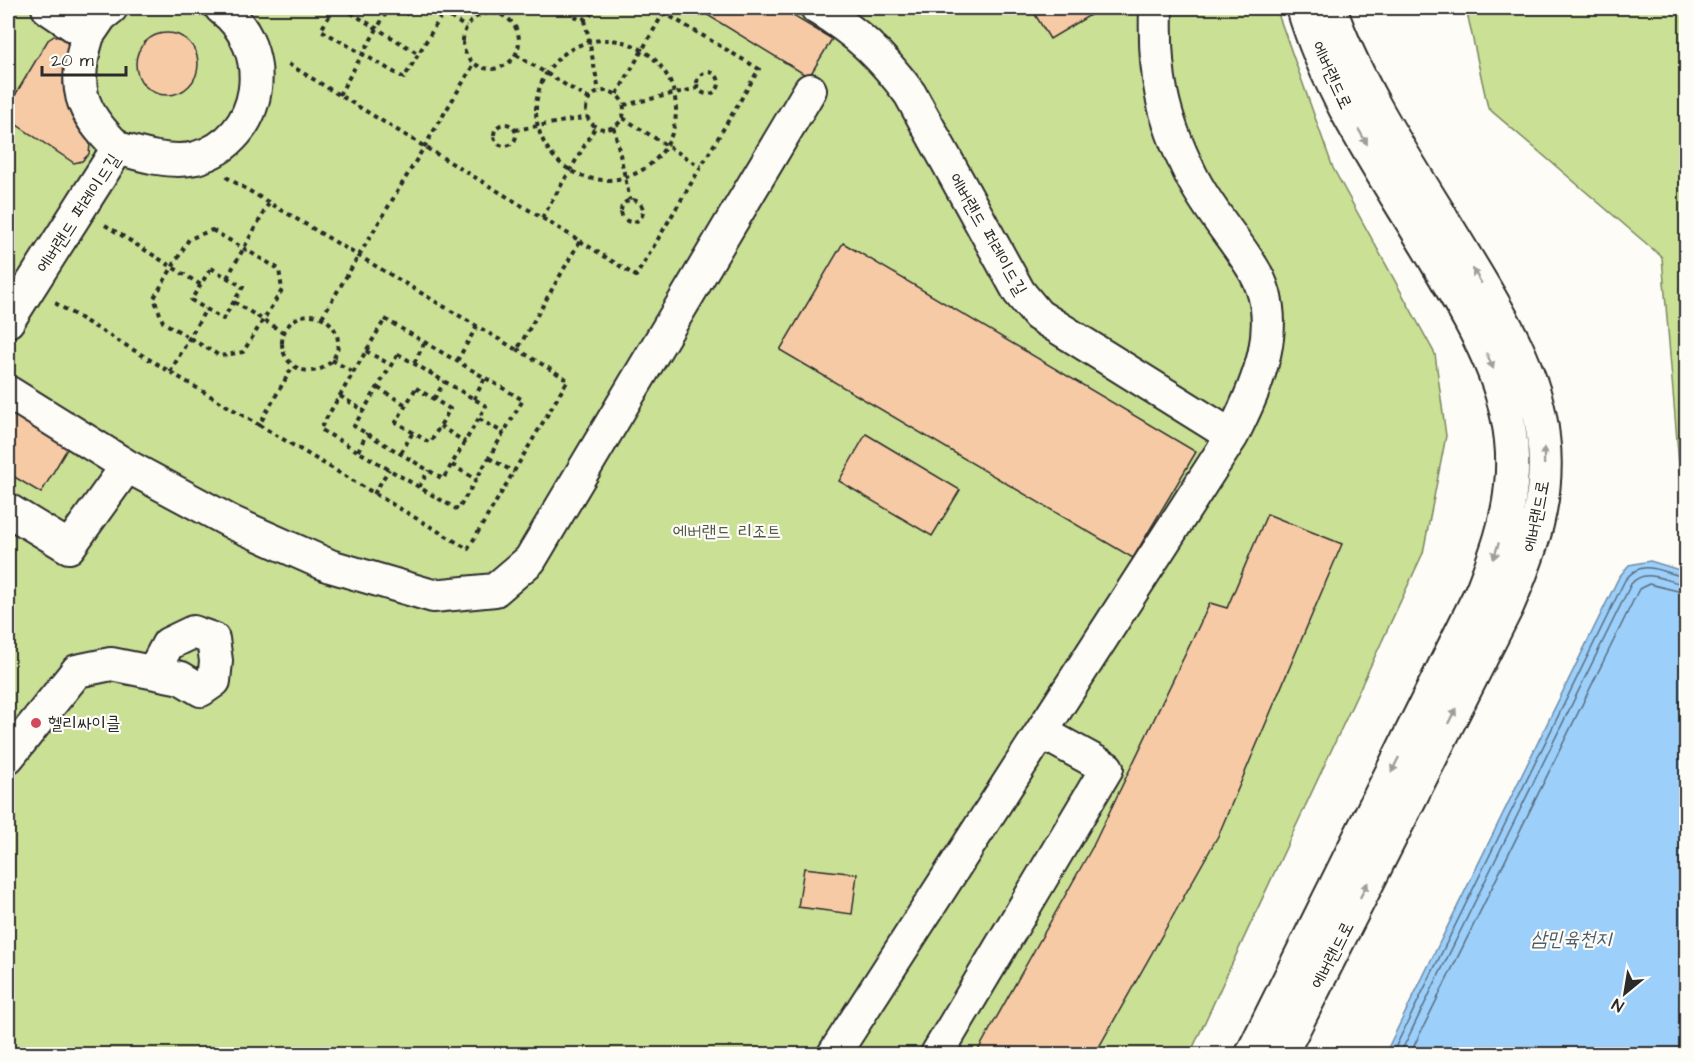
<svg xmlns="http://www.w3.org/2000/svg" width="1694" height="1062" viewBox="0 0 1694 1062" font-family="'Architects Daughter','Poor Story',sans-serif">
	<rect width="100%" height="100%" fill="#fdfcf7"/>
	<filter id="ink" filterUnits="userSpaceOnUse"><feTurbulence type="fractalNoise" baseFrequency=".0167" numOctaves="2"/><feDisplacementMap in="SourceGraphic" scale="12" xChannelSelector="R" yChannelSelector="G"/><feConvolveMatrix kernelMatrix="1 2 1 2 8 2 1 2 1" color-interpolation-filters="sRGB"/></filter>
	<g filter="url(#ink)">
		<path fill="#c9e095" stroke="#7a8660" stroke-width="1.5" d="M8,8H1276L1333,168L1435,354L1446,436L1423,553L1190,1054H8Z
			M1466,8H1686V483L1680,477L1662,257L1488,108Z"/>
		<path fill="#9ccffa" stroke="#6f8da7" stroke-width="1.5" d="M1650,561L1686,572V1054H1385L1619,577L1629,565Z"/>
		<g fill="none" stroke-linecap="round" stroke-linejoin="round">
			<path stroke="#586d7e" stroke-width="1.5" d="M1392,1054L1625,580C1644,556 1662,574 1686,577
				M1400,1054L1631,584C1646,566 1667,583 1686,584
				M1410,1054L1639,589L1649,584L1686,593"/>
		</g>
		<path fill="#f6caa5" stroke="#2b2b2b" stroke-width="1.5" d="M696,8H780L832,39L809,77Z
			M1031,8H1102L1050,39Z
			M136 64a31 31 0 1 1 62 0a31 31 0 1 1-62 0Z
			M54,36L62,38L68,44L63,84L71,112L87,133L90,144L89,154L82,161L74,163L8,119V107L48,40Z
			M843,243L1196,452L1133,558L780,350Z
			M12,409L70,444L41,493L8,473V414Z
			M866,434L960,490L932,536L839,481Z
			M1267,514L1342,544L1218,836L1095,1054H976L1093,846L1210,603L1227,608Z
			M804,868L857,874L852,914L798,907Z"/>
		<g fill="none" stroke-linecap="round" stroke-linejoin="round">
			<g stroke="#2b2b2b" stroke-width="36">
				<path id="minor" d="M48,8L88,35C72,86 79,111 118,148
					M817,8C857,32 882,56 910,94L1019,292L1038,315L1232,436
					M88,35L101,16L111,8
					M8,321L118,148C141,155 171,164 196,158C264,139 276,49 221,8
					M8,392L127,466L233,523L330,566L433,596L495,590L530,560L810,90
					M8,510L69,547L127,466
					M8,757L77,671L111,664L181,678L201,690L214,681L216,661L213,639L193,632L168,644L153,672
					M834,1054L1232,436C1257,386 1287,321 1252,267C1233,236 1207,208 1191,175C1161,115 1154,74 1156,8
					M937,1054L1107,768L1043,733
					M1252,1054L1482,590C1495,556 1508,522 1511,485C1520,402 1478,333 1438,265C1390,183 1330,100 1303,8
					M1281,1054L1507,607C1531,552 1551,498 1543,436C1536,370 1498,310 1464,254C1416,174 1361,96 1330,8"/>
			</g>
			<path stroke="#2b2b2b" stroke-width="4" stroke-dasharray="4.5 4.5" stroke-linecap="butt" d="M334,8L321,30L404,78L446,8
				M343,8L419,54
				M397,8L407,14L411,8
				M435,8L466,27
				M571,8L575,17L582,20L591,15L593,8
				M463 41a28 28 0 1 1 56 0a28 28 0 1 1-56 0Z
				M504,15L508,8
				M585,20L599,91
				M536 110a70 70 0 1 1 140 0a70 70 0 1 1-140 0Z
				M516,55L589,99
				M697 83a11 11 0 1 1 22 0a11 11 0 1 1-22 0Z
				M586 110a19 19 0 1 1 38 0a19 19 0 1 1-38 0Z
				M617,94L664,12
				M339,95L389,8
				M624,105L698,88
				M623,118L701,167
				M494 135a11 11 0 1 1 22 0a11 11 0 1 1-22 0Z
				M614,127L630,200
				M515,130L588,117
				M226,177L517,350L580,241L285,62
				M621 211a11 11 0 1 1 22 0a11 11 0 1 1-22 0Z
				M542,218L596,126
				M105,225L201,285
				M212,230L279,269L282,290L243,352L220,356L163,322L154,298L189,239Z
				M580,241L636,276L759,69L656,8
				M211,268L243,287L223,319L191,300Z
				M227,278L269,203
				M234,302L283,332
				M55,303L259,425L293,366
				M282 343a28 28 0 1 1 56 0a28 28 0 1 1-56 0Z
				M322,317L474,64
				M385,319L523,400L458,510L320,429Z
				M366,351L391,365
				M398,354L486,406L443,479L354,426Z
				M332,360L353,372
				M457,361L477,326
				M414,363L425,342
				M170,372L206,309
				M378,388L406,405
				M416,388L450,409L430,443L396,422Z
				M340,396L364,411
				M434,399L445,381
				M474,399L485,378
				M479,419L504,433
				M259,425L468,549L568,380L517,349
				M440,426L465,442
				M358,451L367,433
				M401,453L413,432
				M489,458L514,472
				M452,465L477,480
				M419,487L429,470
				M374,494L389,469"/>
			<use href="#minor" stroke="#fdfcf7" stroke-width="32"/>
		</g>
		<defs><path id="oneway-solid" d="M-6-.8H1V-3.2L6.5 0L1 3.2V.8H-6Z" transform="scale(1.5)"/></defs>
		<g fill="#9e9e9b">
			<use href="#oneway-solid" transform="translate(1363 137) rotate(60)"/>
			<use href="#oneway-solid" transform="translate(1477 276) rotate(-121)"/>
			<use href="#oneway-solid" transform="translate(1490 361) rotate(66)"/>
			<use href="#oneway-solid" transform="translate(1544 456) rotate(-91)"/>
			<use href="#oneway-solid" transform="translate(1496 551) rotate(109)"/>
			<use href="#oneway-solid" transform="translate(1452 716) rotate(-63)"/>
			<use href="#oneway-solid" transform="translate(1395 765) rotate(116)"/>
			<use href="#oneway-solid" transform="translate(1364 890) rotate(-63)"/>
		</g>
	</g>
	<circle fill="#d1495b" stroke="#fdfcf7" stroke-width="2" cx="36" cy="723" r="6"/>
	<g text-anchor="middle" stroke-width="4.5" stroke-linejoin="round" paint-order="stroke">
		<g font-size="18" fill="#2b2b2b" stroke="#fdfcf7">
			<text transform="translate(1332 75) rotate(65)" y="6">에버랜드로</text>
			<text transform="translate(78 213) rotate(-57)" y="6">에버랜드 퍼레이드길</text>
			<text transform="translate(988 234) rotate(60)" y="6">에버랜드 퍼레이드길</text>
			<text transform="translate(1536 516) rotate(-79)" y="6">에버랜드로</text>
			<text transform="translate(1332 955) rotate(-63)" y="6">에버랜드로</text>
		</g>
		<g font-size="18" fill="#525846" stroke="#fdfcf7">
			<text x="727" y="537">에버랜드 리조트</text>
		</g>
		<g font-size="18" fill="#2b2b2b" stroke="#fdfcf7" text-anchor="start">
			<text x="48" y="729">헬리싸이클</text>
		</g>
		<g font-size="20" font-style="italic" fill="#4d5c69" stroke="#fdfcf7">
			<text x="1571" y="945">삼민육천지</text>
		</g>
	</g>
	<rect width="1694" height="1062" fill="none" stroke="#fdfcf7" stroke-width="30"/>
	<rect x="15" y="15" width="1664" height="1032" fill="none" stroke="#2b2b2b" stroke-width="2" filter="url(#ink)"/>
	<g transform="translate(1625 993) rotate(210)" stroke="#fdfcf7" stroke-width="4.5" paint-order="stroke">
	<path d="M0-4.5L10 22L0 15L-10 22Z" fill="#2b2b2b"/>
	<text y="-9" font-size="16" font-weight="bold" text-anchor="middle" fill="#2b2b2b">N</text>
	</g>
	<path d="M42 66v9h84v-9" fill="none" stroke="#2b2b2b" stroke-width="3"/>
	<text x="51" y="66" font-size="18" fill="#2b2b2b" stroke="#fdfcf7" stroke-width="4.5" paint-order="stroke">20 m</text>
</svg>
